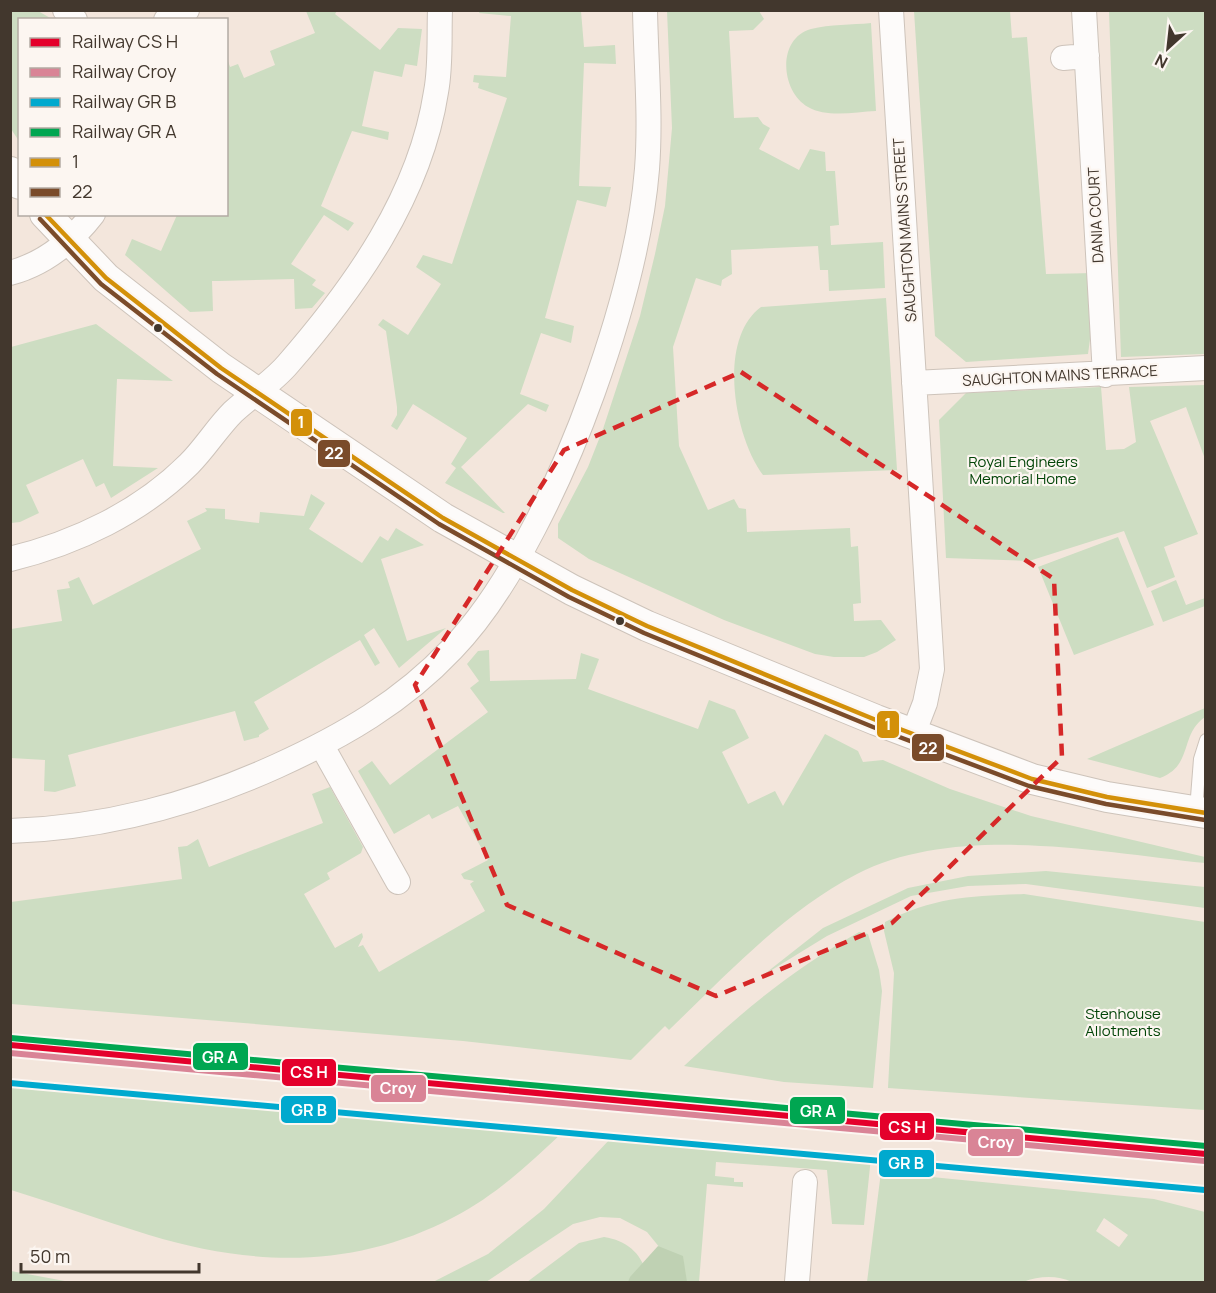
<svg xmlns="http://www.w3.org/2000/svg" width="1216" height="1293" viewBox="0 0 1216 1293" font-family="Manrope,sans-serif">
	<rect width="100%" height="100%" fill="#f3e6dc"/>
	<path fill="#cdddc2" fill-rule="evenodd" d="M10,11H38L52,19L20,20L19,141L11,129Z
		M306,11H337L335,14L380,50L398,28L422,29L417,66L405,64L402,77L374,71L362,126L389,132L388,140L352,131L321,206L354,223L348,231L324,215L291,264L316,280L312,285L325,293L312,308L295,309L294,279L219,281H212L213,311L190,312L125,255L132,239L161,251L177,215L226,214L227,58L230,67L238,64L244,78L275,65L270,51L315,33Z
		M480,11H581L584,47L615,45L616,64L584,63L579,186L611,187L606,207L577,200L545,318L574,326L571,343L541,333L520,394L549,405L546,412L528,404L461,467L505,513H503L445,483L456,468L451,464L467,438L413,404L397,430L391,426L397,415V407L386,331L378,325L383,319L408,335L441,284L416,267L423,255L452,264L507,98L478,88L479,83L473,82L474,75L506,77L511,16L479,13Z
		M667,11H759L764,19L753,30L729,31L734,118L758,117L763,124L770,128L759,149L799,170L810,149L825,152L826,171H835L839,225L830,226L831,245L883,242L885,288L829,291L828,270H820L818,246L731,250L732,274L722,280L721,286L696,278L673,347L676,397L679,446L708,510L734,499L739,508L746,509L747,532L850,528L851,547L858,546L861,603L853,604L854,621L881,620L896,640L877,652L864,657H834L815,654L724,620L589,559L558,538V524L588,467L603,429L640,316L655,254L665,206L672,128Z
		M914,11H1010L1012,38L1027,37L1046,274L1095,273L1096,295L1088,354L966,362L935,336Z
		M1109,11H1205V354L1121,357Z
		M871,23L876,111C855,112 827,118 808,107C781,92 776,39 811,29C830,24 852,25 871,23Z
		M886,298L897,470L763,475C734,437 717,339 761,307Z
		M96,324L173,381L117,379L113,466L158,468L111,498L104,483L96,487L83,459L26,485L39,513L20,522L11,523V347Z
		M1205,385V459L1186,407L1150,421L1198,534L1164,547L1175,577L1147,588L1124,531L1029,561L946,558L939,420L966,393L1101,387L1106,450L1124,449L1136,442L1129,387Z
		M311,494L325,503L309,529L362,563L380,536L388,541L396,528L424,545L381,559L407,641L446,628L399,668L374,628L364,635L380,663L375,666L360,640L254,702L269,729L259,735V737L244,741L235,711L68,755L76,786L55,792L44,791L45,760L11,758V629L62,621L57,590L70,588L68,582L79,577L93,605L201,549L187,521L207,511L205,508L225,509V519L259,523L260,512L304,516Z
		M1118,537L1154,625L1074,655L1038,567Z
		M1176,580L1186,605L1205,598V606L1163,622L1151,591Z
		M489,650L490,681L576,679L581,653L599,659L588,689L698,729L709,700L735,710L749,738L722,752L748,804L775,791L783,806L825,734L858,751L863,762L883,760L950,789L1031,816L1205,857V863C1098,852 957,823 857,874C784,912 727,974 669,1030L665,1026L631,1060L463,1041L11,1004V902L182,879L178,847L187,846L198,839L209,867L323,823L312,794L330,787L363,847L361,853L327,873L330,879L304,894L335,948L362,933L363,937L358,947L363,945L379,972L485,911L470,884L474,881L464,879L461,874L488,860L458,806L432,819L429,814L394,834L358,771L372,761L390,785L488,712L470,688L479,681L467,664L478,651Z
		M1205,708V717C1179,735 1194,765 1160,778L1087,759Z
		M1046,871L1205,887V908L1026,884L968,886L911,896L827,936L762,976L823,928L908,888L968,876Z
		M1024,894L1205,922V1110L888,1088L894,973L884,931L885,922C934,897 970,896 1024,894Z
		M859,932L868,934L879,970L882,991L873,1088L784,1082L684,1066C743,1011 789,972 859,932Z
		M10,1083L327,1116L562,1133C529,1164 495,1196 454,1217C355,1269 255,1267 149,1235C103,1221 57,1204 11,1190Z
		M611,1138L871,1157L864,1225L832,1224L827,1170L716,1162L715,1176L734,1178V1182H743V1187L707,1184L699,1282H667L660,1248L647,1232L620,1218L600,1217L573,1224L486,1282H433L488,1254L544,1209Z
		M881,1172L1154,1199L1205,1212V1282H1072C1057,1275 1039,1276 1023,1282H867ZM1104,1218L1128,1235L1119,1247L1096,1231Z
		M604,1237C630,1241 645,1257 648,1282H527L579,1243Z
		M11,1271L70,1282H11Z"/>
	<path fill="#bfd1b3" d="M658,1246L683,1256L687,1282H628L630,1277Z"/>
	<g fill="none" stroke-linecap="round" stroke-linejoin="round">
		<g stroke="#cdc3ba" stroke-width="14">
			<path id="service" d="M1196,810L1200,759L1206,740"/>
		</g>
		<g stroke="#cdc3ba" stroke-width="26">
			<path id="minor" d="M65,10L75,20
				M891,10L932,669L925,703L913,734
				M1084,10L1105,375
				M166,20L187,10
				M1063,58L1087,56
				M10,273C44,264 72,241 93,214
				M914,383L1206,368
				M10,559C76,543 141,512 189,464C205,448 217,428 233,412C251,395 272,383 288,364C355,287 420,196 436,92C441,66 439,37 440,10
				M322,746L398,882
				M10,831C105,828 191,805 277,766C343,736 402,702 452,649C512,587 564,473 593,392C618,322 641,244 647,169C651,117 646,63 645,10
				M797,1282L805,1182"/>
		</g>
		<g stroke="#cdc3ba" stroke-width="32">
			<path id="tertiary" d="M10,172L20,184
				M45,214L106,278L221,368L443,518L572,590L647,626L876,720L1032,779L1107,797L1206,813"/>
		</g>
		<use href="#service" stroke="#fdfbfa" stroke-width="12"/>
		<use href="#minor" stroke="#fdfbfa" stroke-width="24"/>
		<use href="#tertiary" stroke="#fdfbfa" stroke-width="30"/>
		<g stroke="#fcf6f1" stroke-width="9">
			<path id="bus-1" d="M45,214L106,278L221,368L443,518L572,590L647,626L876,720L1032,779L1107,797L1206,813"/>
		</g>
		<g stroke="#fcf6f1" stroke-width="9">
			<path id="bus-2" d="M40,219L101,284L217,374L439,524L569,597L644,633L873,727L1029,786L1106,804L1205,820"/>
		</g>
		<use href="#bus-1" stroke="#d39009" stroke-width="4.5"/>
		<use href="#bus-2" stroke="#7a4b2a" stroke-width="4.5"/>
		<g stroke="#fcf6f1" stroke-width="10">
			<path id="rail-1" d="M10,1045L1206,1154"/>
		</g>
		<g stroke="#fcf6f1" stroke-width="10">
			<path id="rail-2" d="M10,1053L1205,1161"/>
		</g>
		<g stroke="#fcf6f1" stroke-width="10">
			<path id="rail-3" d="M10,1083L1205,1190"/>
		</g>
		<g stroke="#fcf6f1" stroke-width="10">
			<path id="rail-4" d="M11,1038L1206,1146"/>
		</g>
		<use href="#rail-1" stroke="#e4002b" stroke-width="6"/>
		<use href="#rail-2" stroke="#d98496" stroke-width="6"/>
		<use href="#rail-3" stroke="#00a9ce" stroke-width="6"/>
		<use href="#rail-4" stroke="#00a651" stroke-width="6"/>
	</g>
	<path fill="none" stroke="#d62828" stroke-width="4.5" stroke-dasharray="12 8" stroke-linejoin="round" d="M741,372L1054,579L1062,757L892,923L716,996L507,905L415,685L564,450Z"/>
	<g fill="#42372d" stroke="#fcf6f1" stroke-width="2">
		<circle cx="158" cy="328" r="5"/>
		<circle cx="620" cy="621" r="5"/>
	</g>
	<g text-anchor="middle" stroke-width="4.5" stroke-linejoin="round" paint-order="stroke">
		<g font-size="15" fill="#42372d" stroke="#fcf6f1">
			<text transform="translate(1096 215) rotate(-93)" y="5">DANIA COURT</text>
			<text transform="translate(905 230) rotate(-94)" y="5">SAUGHTON MAINS STREET</text>
			<text transform="translate(1060 376) rotate(-3)" y="5">SAUGHTON MAINS TERRACE</text>
		</g>
		<g font-size="15" fill="#024407" stroke="#fcf6f1">
			<text x="1023" y="467">Royal Engineers<tspan x="1023" dy="17">Memorial Home</tspan></text>
			<text x="1123" y="1019">Stenhouse<tspan x="1123" dy="17">Allotments</tspan></text>
		</g>
	</g>
	<g stroke="#fcf6f1" stroke-width="2">
		<rect x="290" y="408" width="23" height="29" rx="6" fill="#d39009"/>
		<rect x="317" y="439" width="34" height="29" rx="6" fill="#7a4b2a"/>
		<rect x="876" y="710" width="24" height="29" rx="6" fill="#d39009"/>
		<rect x="911" y="733" width="34" height="29" rx="6" fill="#7a4b2a"/>
		<rect x="192" y="1042" width="57" height="29" rx="6" fill="#00a651"/>
		<rect x="281" y="1058" width="56" height="29" rx="6" fill="#e4002b"/>
		<rect x="370" y="1074" width="57" height="29" rx="6" fill="#d98496"/>
		<rect x="280" y="1095" width="57" height="29" rx="6" fill="#00a9ce"/>
		<rect x="789" y="1096" width="57" height="29" rx="6" fill="#00a651"/>
		<rect x="879" y="1112" width="56" height="29" rx="6" fill="#e4002b"/>
		<rect x="967" y="1128" width="57" height="29" rx="6" fill="#d98496"/>
		<rect x="878" y="1149" width="57" height="29" rx="6" fill="#00a9ce"/>
	</g>
	<g font-size="16" text-anchor="middle" font-weight="bold" fill="#fff">
		<text x="301" y="428">1</text>
		<text x="334" y="459">22</text>
		<text x="888" y="730">1</text>
		<text x="928" y="754">22</text>
		<text x="220" y="1063">GR A</text>
		<text x="309" y="1078">CS H</text>
		<text x="398" y="1094">Croy</text>
		<text x="309" y="1116">GR B</text>
		<text x="818" y="1117">GR A</text>
		<text x="907" y="1133">CS H</text>
		<text x="996" y="1148">Croy</text>
		<text x="906" y="1169">GR B</text>
	</g>
	<rect width="1216" height="1293" fill="none" stroke="#42372d" stroke-width="24"/>
	<rect x="18" y="18" width="210" height="198" fill="#fcf6f1" stroke="#b2aaa3" stroke-width="1.5"/>
	<rect x="30" y="38" width="30" height="9" fill="#e4002b" stroke="#b2aaa3" stroke-width="1.5"/>
	<text x="72" y="48" font-size="18" fill="#42372d">Railway CS H</text>
	<rect x="30" y="68" width="30" height="9" fill="#d98496" stroke="#b2aaa3" stroke-width="1.5"/>
	<text x="72" y="78" font-size="18" fill="#42372d">Railway Croy</text>
	<rect x="30" y="98" width="30" height="9" fill="#00a9ce" stroke="#b2aaa3" stroke-width="1.5"/>
	<text x="72" y="108" font-size="18" fill="#42372d">Railway GR B</text>
	<rect x="30" y="128" width="30" height="9" fill="#00a651" stroke="#b2aaa3" stroke-width="1.5"/>
	<text x="72" y="138" font-size="18" fill="#42372d">Railway GR A</text>
	<rect x="30" y="158" width="30" height="9" fill="#d39009" stroke="#b2aaa3" stroke-width="1.5"/>
	<text x="72" y="168" font-size="18" fill="#42372d">1</text>
	<rect x="30" y="188" width="30" height="9" fill="#7a4b2a" stroke="#b2aaa3" stroke-width="1.5"/>
	<text x="72" y="198" font-size="18" fill="#42372d">22</text>
	<g transform="translate(1168 48) rotate(207)" stroke="#fcf6f1" stroke-width="4.5" paint-order="stroke">
	<path d="M0-4.5L10 22L0 15L-10 22Z" fill="#42372d"/>
	<text y="-9" font-size="16" font-weight="bold" text-anchor="middle" fill="#42372d">N</text>
	</g>
	<path d="M21 1263v9h178v-9" fill="none" stroke="#42372d" stroke-width="3"/>
	<text x="30" y="1263" font-size="18" fill="#42372d" stroke="#fcf6f1" stroke-width="4.5" paint-order="stroke">50 m</text>
</svg>
